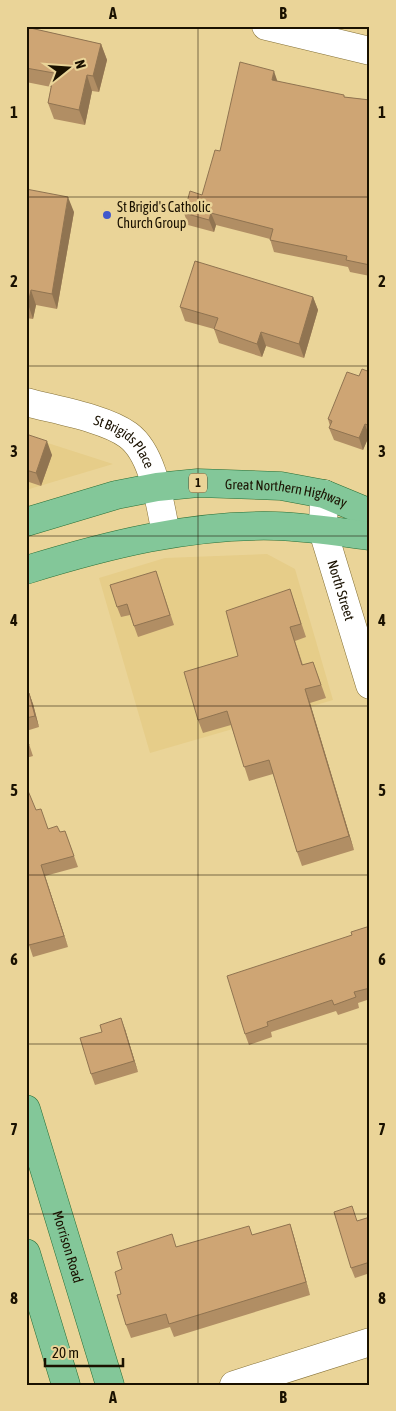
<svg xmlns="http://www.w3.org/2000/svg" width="396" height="1411" viewBox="0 0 396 1411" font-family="'Asap Condensed',sans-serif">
	<rect width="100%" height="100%" fill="#ead498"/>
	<path fill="#e6cd89" d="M26,436L113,464L26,490Z
		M267,554L295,569L333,700L150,753L99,578L165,558Z"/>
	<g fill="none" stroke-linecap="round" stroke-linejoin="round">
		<g stroke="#857137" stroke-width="29">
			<g id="minor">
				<path d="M266,26L370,51"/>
				<path id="s1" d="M26,402C55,410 105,418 128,435C154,454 160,505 166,534"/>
				<path id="s2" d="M324,494L323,531L370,685"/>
				<path d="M234,1385L370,1342"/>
			</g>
		</g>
		<g stroke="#296f37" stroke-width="29">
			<g id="major">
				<path id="s3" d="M26,522L116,495L157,487L198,483L281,486L324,494L370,513"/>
				<path d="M26,570C107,545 190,524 275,526C307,527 339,532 370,536"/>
				<path id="s4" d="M26,1109L110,1385"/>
				<path d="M26,1253L66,1385"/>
			</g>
		</g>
		<use href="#minor" stroke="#fff" stroke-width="28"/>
		<use href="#major" stroke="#83c799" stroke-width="28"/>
	</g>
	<path fill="#b18e64" d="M26,27L101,44L107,60L99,92L92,91L85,125L54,119L48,103L51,87L26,82Z
		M278,82L345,97L370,100V276L350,272L348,267L274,252L270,239L216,225L214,232L188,225L184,213L202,195L220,151Z
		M26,189L74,212L57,309L36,305L33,319L26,318Z
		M313,297L318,310L304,358L266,346L262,357L219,343L214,329L185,321L180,307Z
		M370,372V436H369L363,450L334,440L329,428L330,426L328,419L359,376Z
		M26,434L52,455L41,486L26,481Z
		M156,571L174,625L138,637L130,615L121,617L117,607Z
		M290,589L306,637L295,641L303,665L313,662L326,698L310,703L354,850L302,866L297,852L273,774L249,781L231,725L203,733L198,720L238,656Z
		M29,693L33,704L39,727L26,731V694Z
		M26,735L33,756L26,758Z
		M26,770L29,780L26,781Z
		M36,810L48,829L60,832L65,831L78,867L45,876L68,947L33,957L29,945Z
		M370,926V999L358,1003L359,1008L338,1015L336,1011L271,1032L272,1037L249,1045L245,1034L352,935Z
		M125,1029L138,1072L95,1085L91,1074Z
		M370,1217V1273L355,1278L351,1268L357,1221Z
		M290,1224L294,1237L310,1295L174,1337L170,1327L131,1338L126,1325L121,1294L122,1269L176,1247L252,1235Z"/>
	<path fill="#907451" d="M101,44L107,60L99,92L93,76Z
		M274,71L278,83L272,80Z
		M87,75L92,91L85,125L79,110Z
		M68,197L74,212L57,309L52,294Z
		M211,213L216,225L214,232L209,220Z
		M31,290L36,305L33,319L28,304Z
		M313,297L318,310L304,358L299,344Z
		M261,332L266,346L262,357L257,344Z
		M365,424L369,436L363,450L359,438Z
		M47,441L52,455L41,486L36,473Z
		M305,689L310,703L354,850L349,836Z
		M29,693L33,704L39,727L35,716Z
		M41,865L45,876L68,947L64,936Z
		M121,1018L125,1029L138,1072L134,1061Z
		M290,1224L294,1237L310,1295L306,1282Z"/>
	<path fill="#cea574" stroke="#907451" d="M26,27L101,44L93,76L87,75L79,110L48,103L54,73L26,68Z
		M240,62L274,71L272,80L344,95V97L370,100V265L346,260L347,256L270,240L273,229L211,213L209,220L184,213L190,191L202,195L215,150L220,151Z
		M26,189L68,197L52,294L31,290L28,304H26Z
		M195,261L313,297L299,344L261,332L257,344L214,329L218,318L180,307Z
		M362,369L370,372V426L365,424L359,438L329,428L332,421L328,419L347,372L359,376Z
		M26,434L47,441L36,473L26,470Z
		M156,571L170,615L134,626L127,604L117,607L110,585Z
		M290,589L301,624L290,627L302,665L313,662L321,685L305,689L349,836L297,852L269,760L244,767L227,711L198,720L184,672L238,656L226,611Z
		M29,693L35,716L26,718V694Z
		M26,737L29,745L26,746Z
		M26,786L36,810L41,809L48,829L57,826L60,832L65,831L74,856L41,865L64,936L29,945L26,936Z
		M370,926V988L354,992L356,997L334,1005L332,1000L267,1022L268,1026L245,1034L227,976L352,935L351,932Z
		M121,1018L134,1061L91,1074L80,1038L102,1032L100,1025Z
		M352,1206L357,1221L370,1217V1262L351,1268L334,1212Z
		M290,1224L306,1282L169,1324L166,1314L126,1325L117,1295L121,1294L115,1272L122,1269L117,1252L172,1234L176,1247L249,1226L252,1235Z"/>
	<path fill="none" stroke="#1a1100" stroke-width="1" stroke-opacity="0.55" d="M198,26V1385M26,197H370M26,366H370M26,536H370M26,706H370M26,875H370M26,1044H370M26,1214H370"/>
	<circle fill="#4158cc" stroke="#ead498" stroke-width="2" cx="107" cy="215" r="5"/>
	<g text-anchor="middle" stroke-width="5" stroke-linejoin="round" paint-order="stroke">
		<rect fill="#ead498" stroke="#584c2e" stroke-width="1" x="189" y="473.5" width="18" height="19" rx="4"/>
		<g font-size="12" font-weight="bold" fill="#1a1100">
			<text x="198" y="487">1</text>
		</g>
		<g font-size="14" fill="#1a1100" stroke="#ead498" text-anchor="start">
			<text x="117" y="212">St Brigid's Catholic<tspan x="117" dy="16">Church Group</tspan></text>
		</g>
		<g font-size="14" fill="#1a1100" stroke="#ead498">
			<text dy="5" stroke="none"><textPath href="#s1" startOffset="109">St Brigids Place</textPath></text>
			<text dy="5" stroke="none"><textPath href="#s3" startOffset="266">Great Northern Highway</textPath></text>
			<text dy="5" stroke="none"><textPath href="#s2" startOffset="99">North Street</textPath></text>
			<text dy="5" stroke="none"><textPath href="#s4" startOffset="144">Morrison Road</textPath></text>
		</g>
	</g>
	<rect width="396" height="1411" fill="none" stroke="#ead498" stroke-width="55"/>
	<g transform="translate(68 68) rotate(73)" stroke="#ead498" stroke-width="4" paint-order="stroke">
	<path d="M0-4L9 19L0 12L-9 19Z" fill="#1a1100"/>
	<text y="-8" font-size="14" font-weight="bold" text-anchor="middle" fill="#1a1100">N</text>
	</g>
	<path d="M45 1358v8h78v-8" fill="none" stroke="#1a1100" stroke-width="2.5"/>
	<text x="52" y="1358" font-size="15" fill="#1a1100" stroke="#ead498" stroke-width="4" paint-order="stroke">20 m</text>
	<rect x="28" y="28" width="340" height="1356" fill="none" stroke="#1a1100" stroke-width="2"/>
	<g font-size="16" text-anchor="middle" font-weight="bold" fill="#1a1100">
		<text x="113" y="19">A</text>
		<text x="283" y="19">B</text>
		<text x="14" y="118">1</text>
		<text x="382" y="118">1</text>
		<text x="14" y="287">2</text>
		<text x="382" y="287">2</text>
		<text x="14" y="457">3</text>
		<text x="382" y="457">3</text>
		<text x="14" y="626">4</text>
		<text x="382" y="626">4</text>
		<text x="14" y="796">5</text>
		<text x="382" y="796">5</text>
		<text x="14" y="965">6</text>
		<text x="382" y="965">6</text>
		<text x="14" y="1135">7</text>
		<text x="382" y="1135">7</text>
		<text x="14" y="1304">8</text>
		<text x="382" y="1304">8</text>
		<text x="113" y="1403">A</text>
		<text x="283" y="1403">B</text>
	</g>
</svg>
